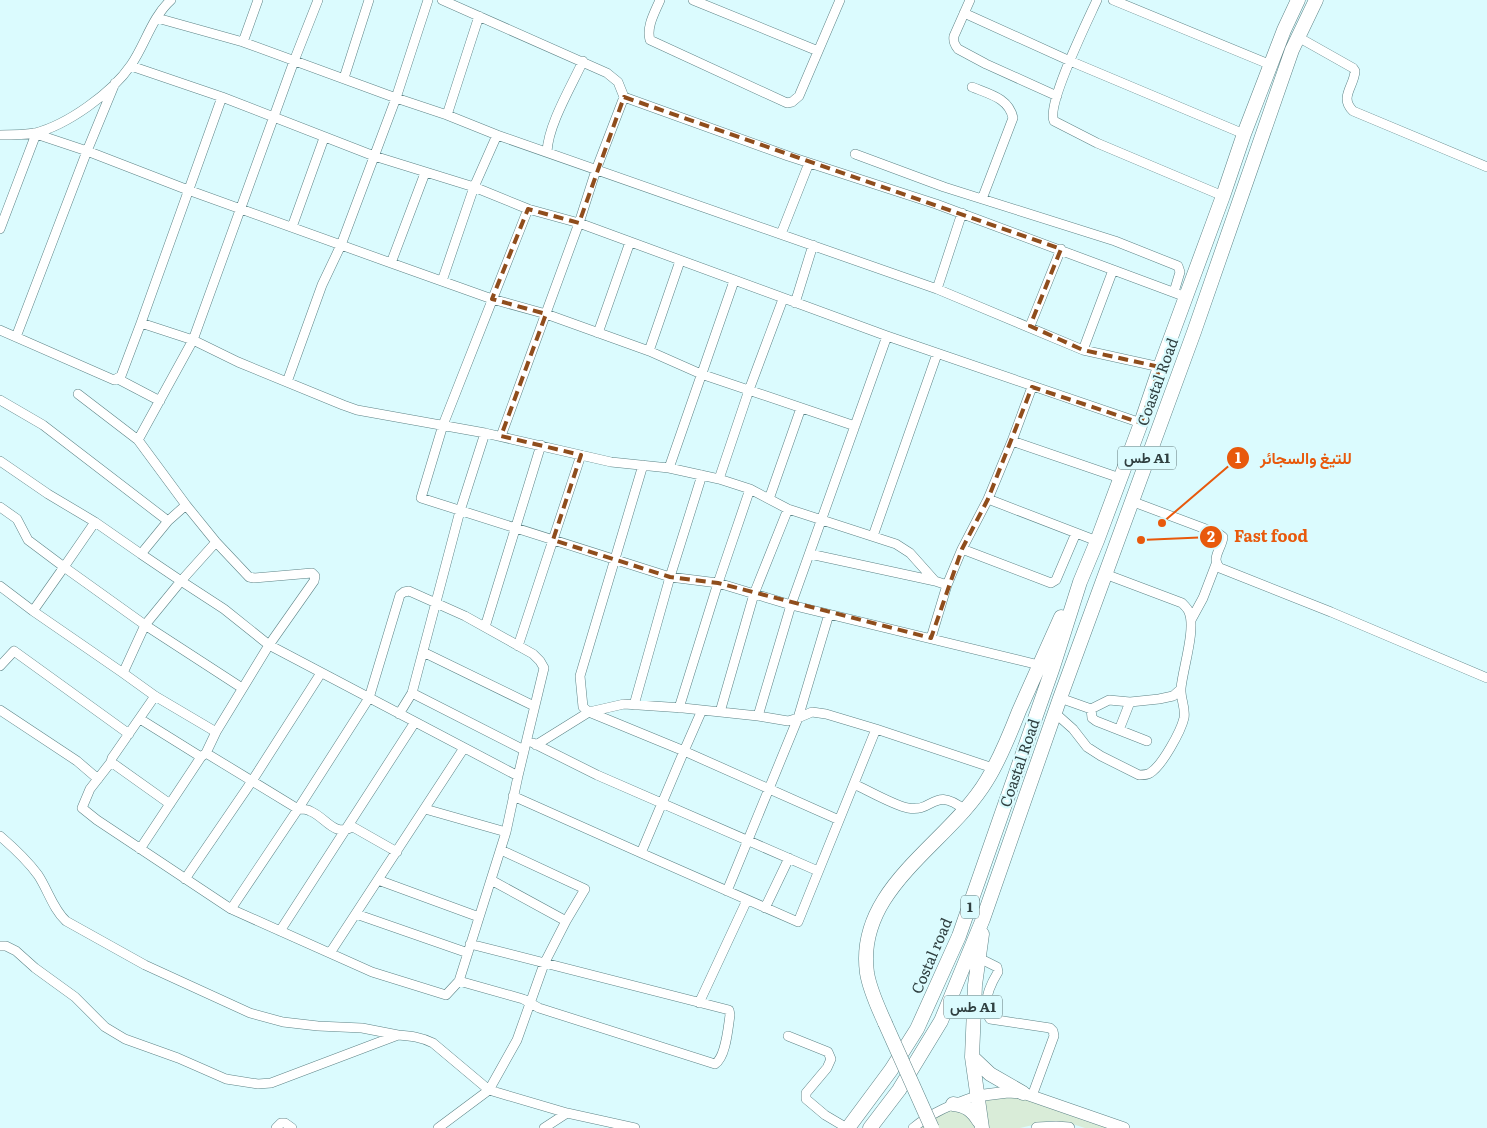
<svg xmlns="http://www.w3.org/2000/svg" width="1487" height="1128" viewBox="0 0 1487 1128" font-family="Literata,Vazirmatn,serif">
	<rect width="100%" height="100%" fill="#dbfbfe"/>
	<path fill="#d9ecd8" d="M1021,1097L1107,1128H1085L1069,1123L1050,1121L1020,1128H987L981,1100L985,1098Z
		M961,1109L974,1124L975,1128H919L947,1110Z"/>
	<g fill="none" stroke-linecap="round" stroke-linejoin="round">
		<g stroke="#5d8386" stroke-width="10">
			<path id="minor" d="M442,0L607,73L618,82L624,97L596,170L579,223L501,436
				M660,0C655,12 646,27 650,40L787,103L792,102L799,96L840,0
				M693,0L818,51
				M970,0L954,36C953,41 954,44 958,49L986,64L1057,96
				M1097,0C1088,20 1046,105 1054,121L1097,143L1223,196
				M1113,0L1271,65
				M964,13L1070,61L1244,134
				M157,18L243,42L396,98L447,115L497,135L937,289L1083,350L1160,367
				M1298,37L1353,68L1355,71C1354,87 1339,97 1353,111L1487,167
				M243,42L258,0
				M131,66L222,97L374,156L474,187L528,209L579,223L887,336L1141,423
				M344,78L369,0
				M972,87C989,94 1009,98 1013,118L982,199
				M624,97L788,156L936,204L1186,297
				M447,115L479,16
				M36,134L87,151L188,190L391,263L492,299L546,314L649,351L701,374L855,426
				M0,135C11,135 24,135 35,133C67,125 112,93 131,65C145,45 152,17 171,0
				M547,152C548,125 571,87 583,61
				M855,154L944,187L1115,241L1178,266L1180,272L1174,292
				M528,209L443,425L421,498L670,577L718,583L791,605L1039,665
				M292,227L324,138
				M0,229L36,134L34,133
				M781,234L809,163
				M391,263L425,173
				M442,281L474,187L497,135
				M937,289L962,213
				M795,303L813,245
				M141,323L193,340L238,362L343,405L357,410L485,433L611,462L669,468L719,479L750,489L788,509L896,544L910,553L935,581L947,585L962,549L988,499L1012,441L1032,387
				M1030,326L1061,249
				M0,330L114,380L121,376L141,323L222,97
				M598,333L630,242
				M16,337L87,151L115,83
				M1083,350L1113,270
				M649,351L680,261
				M118,379L160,401
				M287,382L322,285L341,245L396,98L428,0
				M0,400L43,425L168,521L186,505L138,440L78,394
				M138,440L193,340L294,61L318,0
				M1012,441L1120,478
				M0,461L48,494L95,522L141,554
				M669,468L734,281
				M719,479L749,390L783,299
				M769,499L801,408
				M988,499L1097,541
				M1131,501L1219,534L1223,537C1222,548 1210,559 1220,568L1331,612L1487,678
				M186,505L216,542L249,577L254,578L312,573L315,576L314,581L269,645L224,609L181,581L216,542
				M0,507L17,519L28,540L64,567L95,522
				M168,521L141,554L181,581L145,625L64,567L33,611L123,673L145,625L242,688
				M873,536L937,354
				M962,549L1051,583L1056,580L1076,533
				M810,554L935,581
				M0,586L33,611
				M1191,620L1203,598L1216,564
				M485,627L541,445
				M931,638L947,585
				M518,646L581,455
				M423,652L534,706
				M0,666L14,651L129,734
				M123,673L155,696L216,732
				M412,693L524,750
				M155,696L112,758L111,762L170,804
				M1060,698L1091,709L1109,700L1130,702L1159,699L1173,696L1181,689
				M634,705L670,577L702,475
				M679,708L718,583L750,489
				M1091,709L1092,718L1096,721L1147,741
				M0,710L77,761L98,779
				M702,710L684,751L839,820
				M720,712L754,594L788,509
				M1055,713L1073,729L1087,747L1101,756L1139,775C1143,775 1147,775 1150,773C1162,766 1181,731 1184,718C1186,708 1180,698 1181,688C1183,668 1196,629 1189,612C1188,609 1185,606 1182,603L1105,574
				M399,714L412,693L460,511L485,433
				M758,716L791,605L887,336
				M140,719L201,757
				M876,729L993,768
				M1119,730L1130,702
				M533,743L597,775L818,871
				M536,745L589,712L624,704L683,708L758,716L788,721L798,718L829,614
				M206,753L298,809C302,809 307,809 310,811C327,818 333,837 353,827L397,852
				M111,762L90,789L82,808L97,820L231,909L372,972L446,995L459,981L506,832L518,776L544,668L540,661L533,654L465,616L409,591L404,592L400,595L369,698L298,809L231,909
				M854,784C867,790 895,806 908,808C934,813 933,785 965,810
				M513,796L641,853L684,751L589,712L583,707L580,676L643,465
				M425,809L506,832
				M0,836C14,848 27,860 38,875C48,890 53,909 66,921L145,965L250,1013L283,1022L318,1026L362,1028L398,1035
				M140,849L201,757L206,753L216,732L269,645L518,776
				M501,850L585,889L566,921
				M641,853C693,876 745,899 798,922L876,729L826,714L812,712L798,718L727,891
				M185,879L252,781L321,673
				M378,880L479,917
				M765,908L789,858
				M356,914L468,953
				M280,931L415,722
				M0,946H6L16,951L35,968L75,997L105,1027L125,1039L178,1058L226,1079L258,1084L271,1083L398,1035C411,1036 421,1037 433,1043L489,1090L567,1113L635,1128
				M330,953L464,748
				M979,958L997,967L998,972C990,985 981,1004 990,1019L1050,1028L1053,1031L1054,1036L1032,1096
				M459,981L523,999L539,1008L715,1064C726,1057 728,1028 730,1015L729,1010L470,944
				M699,1003L747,900
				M788,1036L828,1052L831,1059L827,1068L806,1093V1099L825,1115L847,1128
				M276,1128L281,1123H285L292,1128
				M438,1128L489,1090L517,1040L544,964L566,921L491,880
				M544,1128L567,1113
				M913,1128C932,1112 953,1104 976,1096"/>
		</g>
		<g stroke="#5d8386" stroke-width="12">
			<path id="major" d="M976,1096L1008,1092L1023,1093L1124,1128
				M1037,1128L1056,1127L1069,1128"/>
		</g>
		<g stroke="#5d8386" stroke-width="15">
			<path id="highway" d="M982,934L975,985L972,1057L982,1128
				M885,1023C878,1007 870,991 867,973C855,888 949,844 987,780C1000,759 1010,734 1019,711C1033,680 1047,649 1061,617
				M972,1057L990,1074L1023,1093
				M953,1104C966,1105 973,1111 979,1121
				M848,1128L891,1070L917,1029L959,936L1053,667L1080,582L1097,541L1141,423L1160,367L1223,196L1244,134L1284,30L1298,0
				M870,1128L899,1090L941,1021L983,919L1060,698L1194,332L1292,50L1316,0"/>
		</g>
		<use href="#minor" stroke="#fff" stroke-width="9"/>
		<use href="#major" stroke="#fff" stroke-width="11"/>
		<use href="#highway" stroke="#fff" stroke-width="14"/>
		<g stroke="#5d8386" stroke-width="15" stroke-linecap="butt">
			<path id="highway-bridge" d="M885,1023L932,1128"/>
		</g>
		<use href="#highway-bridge" stroke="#fff" stroke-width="14"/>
	</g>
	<path fill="none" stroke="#8f4d1c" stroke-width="4" stroke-dasharray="10 6" stroke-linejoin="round" d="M624,97L1061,249L1030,326L1083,350L1160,367L1141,423L1032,387L988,499L962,549L931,638L718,583L670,577L553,540L581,455L501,436L546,314L492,299L528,209L579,223Z"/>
	<g text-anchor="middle" stroke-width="4.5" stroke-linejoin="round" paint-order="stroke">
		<g fill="#dbfbfe" stroke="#63787a" stroke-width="1">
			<rect x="1118" y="446.5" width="58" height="23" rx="4"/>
			<rect x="961" y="895.5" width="18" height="23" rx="4"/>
			<rect x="944" y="995.5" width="58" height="23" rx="4"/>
		</g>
		<g font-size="14" font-weight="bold" fill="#304041">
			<text x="1147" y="463">طس A1</text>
			<text x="970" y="912">1</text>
			<text x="973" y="1012">طس A1</text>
		</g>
		<g font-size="15" fill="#304041" stroke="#dbfbfe">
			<text transform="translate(1158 382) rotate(-70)" y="5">Coastal Road</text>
			<text transform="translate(1020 763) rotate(-71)" y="5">Coastal Road</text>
			<text transform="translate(932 956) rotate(-67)" y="5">Costal road</text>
		</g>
	</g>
	<path fill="none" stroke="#e8590c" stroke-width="2" d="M1162 523L1238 458M1141 540L1211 537"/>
	<g fill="#e8590c" stroke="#dbfbfe" stroke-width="2">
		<circle cx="1162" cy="523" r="5"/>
		<circle cx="1141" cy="540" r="5"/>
		<circle cx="1238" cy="458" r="12"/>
		<circle cx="1211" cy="537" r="12"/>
	</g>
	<g font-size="15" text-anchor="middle" font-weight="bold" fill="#fff">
		<text x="1238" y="463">1</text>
		<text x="1211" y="542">2</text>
	</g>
	<g font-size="16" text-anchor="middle" font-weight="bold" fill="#e8590c" stroke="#dbfbfe" stroke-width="4.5" stroke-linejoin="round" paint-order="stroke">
		<text x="1306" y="464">للتيغ والسجائر</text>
		<text x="1271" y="542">Fast food</text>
	</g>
</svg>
